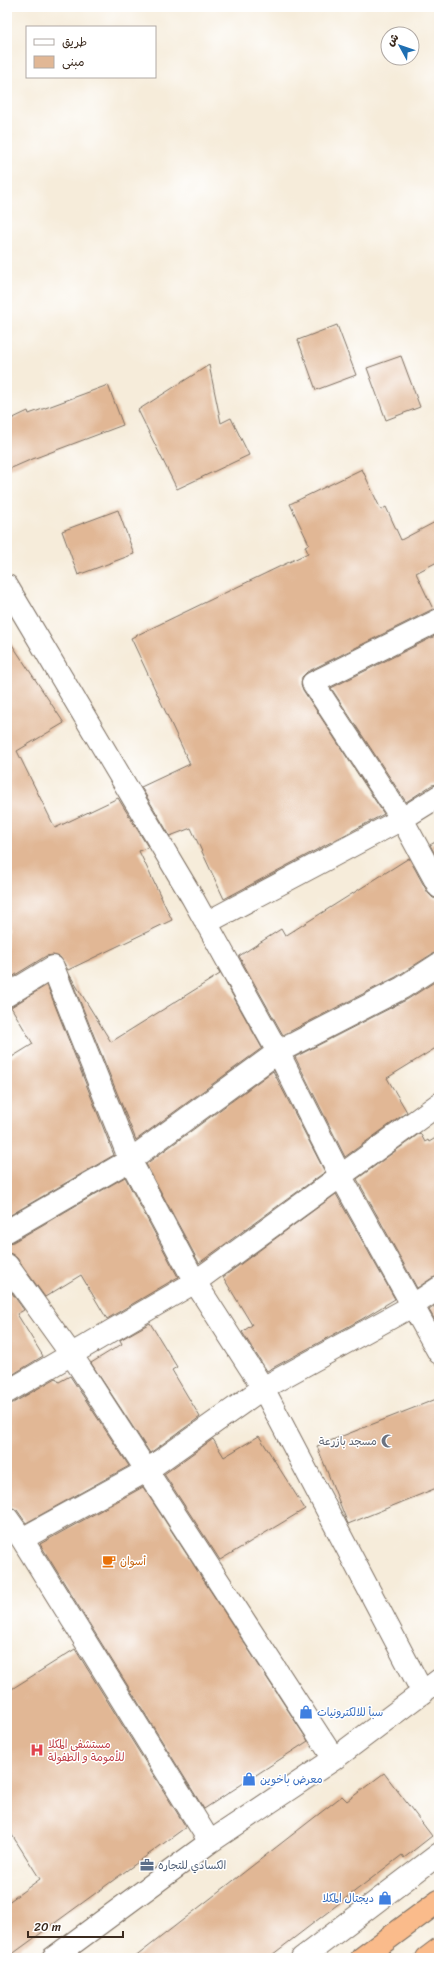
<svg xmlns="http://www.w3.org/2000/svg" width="446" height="1965" viewBox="0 0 446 1965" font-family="Sriracha,'Playpen Sans Arabic',sans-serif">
	<rect width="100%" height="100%" fill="#fff"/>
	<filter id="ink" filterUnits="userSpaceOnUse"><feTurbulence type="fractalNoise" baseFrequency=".025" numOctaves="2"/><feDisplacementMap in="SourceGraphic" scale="8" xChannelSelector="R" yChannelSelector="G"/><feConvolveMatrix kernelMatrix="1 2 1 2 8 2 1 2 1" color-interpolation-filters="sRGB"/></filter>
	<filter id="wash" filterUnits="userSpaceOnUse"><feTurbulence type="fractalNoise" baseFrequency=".012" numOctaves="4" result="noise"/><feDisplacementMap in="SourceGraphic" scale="16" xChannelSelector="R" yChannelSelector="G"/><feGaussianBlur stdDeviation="0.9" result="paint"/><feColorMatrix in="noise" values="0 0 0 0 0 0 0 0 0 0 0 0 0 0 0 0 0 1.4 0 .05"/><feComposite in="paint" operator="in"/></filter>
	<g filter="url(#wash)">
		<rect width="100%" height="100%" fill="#f6ecda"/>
		<g id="blocks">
			<path fill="#e1b795" d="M337,325L356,375L316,390L298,340Z
				M401,356L420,407L386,420L367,368Z
				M209,365L221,423L231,418L249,455L177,489L138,410Z
				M108,385L123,425L30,460L7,470V421L28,411L29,414Z
				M362,469L381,510L386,507L401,540L439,520V561L416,573L433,609L307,672L302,677L301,684L303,690L384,814L224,899L191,828L170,836L141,787L190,764L131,638L308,553L305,546L309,544L290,504Z
				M118,510L134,554L78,575L62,531Z
				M439,634V784L432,785L406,802L331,688Z
				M7,637L64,723L17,751L55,828L118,798L148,847L139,851L172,920L68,970L60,957L53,955L46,956L7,980Z
				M439,840V861L430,845Z
				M409,858L428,893L433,898L439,899V952L432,954L396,977L283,1035L239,956L281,929L285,936Z
				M217,969H218L262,1048L136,1140L69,974L111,1042L220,974Z
				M439,979V1046L387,1078L407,1112L345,1157L295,1057L408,999Z
				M47,985L114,1155L7,1217V1060L33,1044L11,1007Z
				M273,1071L325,1172L199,1263L146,1164Z
				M420,1133L425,1142L428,1140L429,1142L439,1136V1276L432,1278L417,1288L357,1179Z
				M125,1177L178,1277L107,1319L81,1275L45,1297L17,1258L12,1254L7,1253V1243L13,1242Z
				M336,1194L395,1299L362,1319L267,1371L242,1332L252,1325L223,1277Z
				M7,1286L24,1310L17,1314L43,1356L7,1378Z
				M439,1303V1327L429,1310Z
				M150,1323L177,1367L172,1370L200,1417L150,1453L91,1363L122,1344L120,1340Z
				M70,1376L129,1466L26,1523L17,1510L7,1506V1404L13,1403L56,1378L59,1382Z
				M439,1398V1487L348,1524L317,1446Z
				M259,1436L305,1509L220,1560L164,1474L213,1439L224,1457Z
				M143,1487L308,1741L204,1809L40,1544Z
				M75,1649L186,1827L7,1958V1903L40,1879L7,1827V1692Z
				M384,1773L432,1836L404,1858L402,1855L268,1958H134L342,1796L347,1801Z"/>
		</g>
	</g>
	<g filter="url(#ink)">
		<use href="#blocks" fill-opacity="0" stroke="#7c6e60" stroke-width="1"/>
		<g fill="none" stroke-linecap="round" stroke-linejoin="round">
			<g stroke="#7c6e60" stroke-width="24">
				<path id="minor" d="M7,586L192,897L278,1052L340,1175L439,1353
					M439,620L313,683L402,819L439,887
					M206,923L402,819L439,796
					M7,995L53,967L130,1160L195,1282L263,1388L423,1693
					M7,1231L130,1160L278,1052L402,988L439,964
					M7,1265L71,1354L334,1759
					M7,1392L195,1282L439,1104
					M7,1518L22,1539L210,1842
					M22,1539L146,1471L263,1388L412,1306L439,1288
					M53,1958L210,1842L334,1759L439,1680
					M302,1958L439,1854"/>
			</g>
			<g stroke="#7c6e60" stroke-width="24">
				<path id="highway" d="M362,1958L439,1901
					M427,1958L439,1949"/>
			</g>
			<use href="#minor" stroke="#fff" stroke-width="22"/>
			<use href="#highway" stroke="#fabb8b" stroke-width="22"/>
		</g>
	</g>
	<defs>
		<g id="mosque-bare" transform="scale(1.08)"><path d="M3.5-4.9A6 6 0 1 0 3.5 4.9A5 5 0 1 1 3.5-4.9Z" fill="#6b7280" stroke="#fff" stroke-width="2.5" paint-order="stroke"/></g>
		<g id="cafe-bare" transform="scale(1.08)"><path d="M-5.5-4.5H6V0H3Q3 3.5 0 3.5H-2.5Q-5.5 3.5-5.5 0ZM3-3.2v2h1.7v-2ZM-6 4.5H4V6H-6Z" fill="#e8710a" stroke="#fff" stroke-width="2.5" paint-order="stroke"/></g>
		<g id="shop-bare" transform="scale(1.08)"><path d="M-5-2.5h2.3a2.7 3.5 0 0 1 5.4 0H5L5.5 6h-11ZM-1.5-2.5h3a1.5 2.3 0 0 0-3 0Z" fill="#3f7fe0" stroke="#fff" stroke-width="2.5" paint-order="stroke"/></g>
		<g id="hospital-bare" transform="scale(1.08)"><path d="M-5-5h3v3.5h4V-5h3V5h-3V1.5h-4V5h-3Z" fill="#e0444e" stroke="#fff" stroke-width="2.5" paint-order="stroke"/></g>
		<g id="office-bare" transform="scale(1.08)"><path d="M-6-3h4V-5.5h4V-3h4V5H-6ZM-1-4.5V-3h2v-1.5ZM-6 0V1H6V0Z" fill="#5c6f8a" stroke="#fff" stroke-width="2.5" paint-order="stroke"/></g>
	</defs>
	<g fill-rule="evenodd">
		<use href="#mosque-bare" x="388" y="1441"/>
		<use href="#cafe-bare" x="109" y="1561"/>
		<use href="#shop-bare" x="306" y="1712"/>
		<use href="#hospital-bare" x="37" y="1750"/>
		<use href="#shop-bare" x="249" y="1779"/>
		<use href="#office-bare" x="147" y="1865"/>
		<use href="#shop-bare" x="385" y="1898"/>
	</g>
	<g text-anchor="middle" stroke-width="3" stroke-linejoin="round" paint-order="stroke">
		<g font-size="11" fill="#5b616d" stroke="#fff" text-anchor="end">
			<text x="377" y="1445">مسجد بازرعة</text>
		</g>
		<g font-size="11" fill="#c56008" stroke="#fff" text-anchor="start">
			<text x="120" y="1565">أسوان</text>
		</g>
		<g font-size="11" fill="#366cbe" stroke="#fff" text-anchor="start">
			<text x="317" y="1716">سبأ للالكترونيات</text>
			<text x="260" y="1783">معرض باخوين</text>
			<text x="374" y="1902" text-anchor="end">ديجتال المكلا</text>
		</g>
		<g font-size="11" fill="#be3a42" stroke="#fff" text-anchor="start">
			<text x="48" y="1748">مستشفى المكلا<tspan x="48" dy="13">للأمومة و الطفولة</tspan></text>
		</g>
		<g font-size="11" fill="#4e5e75" stroke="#fff" text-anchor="start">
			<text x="158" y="1869">الكسادي للتجاره</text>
		</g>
	</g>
	<rect width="446" height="1965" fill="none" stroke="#fff" stroke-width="24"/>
	<rect x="26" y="26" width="130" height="52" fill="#ffffff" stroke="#b1aaa5"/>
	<rect x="34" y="39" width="20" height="6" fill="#ffffff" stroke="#b1aaa5"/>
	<text x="62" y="46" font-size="12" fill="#3b2a1e">طريق</text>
	<rect x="34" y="56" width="20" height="12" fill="#e1b795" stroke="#b1aaa5"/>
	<text x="62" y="66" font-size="12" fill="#3b2a1e">مبنى</text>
	<g transform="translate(400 46) rotate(310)"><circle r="19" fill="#ffffff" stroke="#b1aaa5"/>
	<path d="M0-3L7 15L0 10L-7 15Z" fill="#1f6fb2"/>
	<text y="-6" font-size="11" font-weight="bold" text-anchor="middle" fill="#3b2a1e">ش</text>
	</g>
	<path d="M28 1931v6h95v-6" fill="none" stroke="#3b2a1e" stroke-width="2"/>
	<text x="34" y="1931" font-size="12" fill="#3b2a1e" stroke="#ffffff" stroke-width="3" paint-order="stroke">20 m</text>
</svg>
